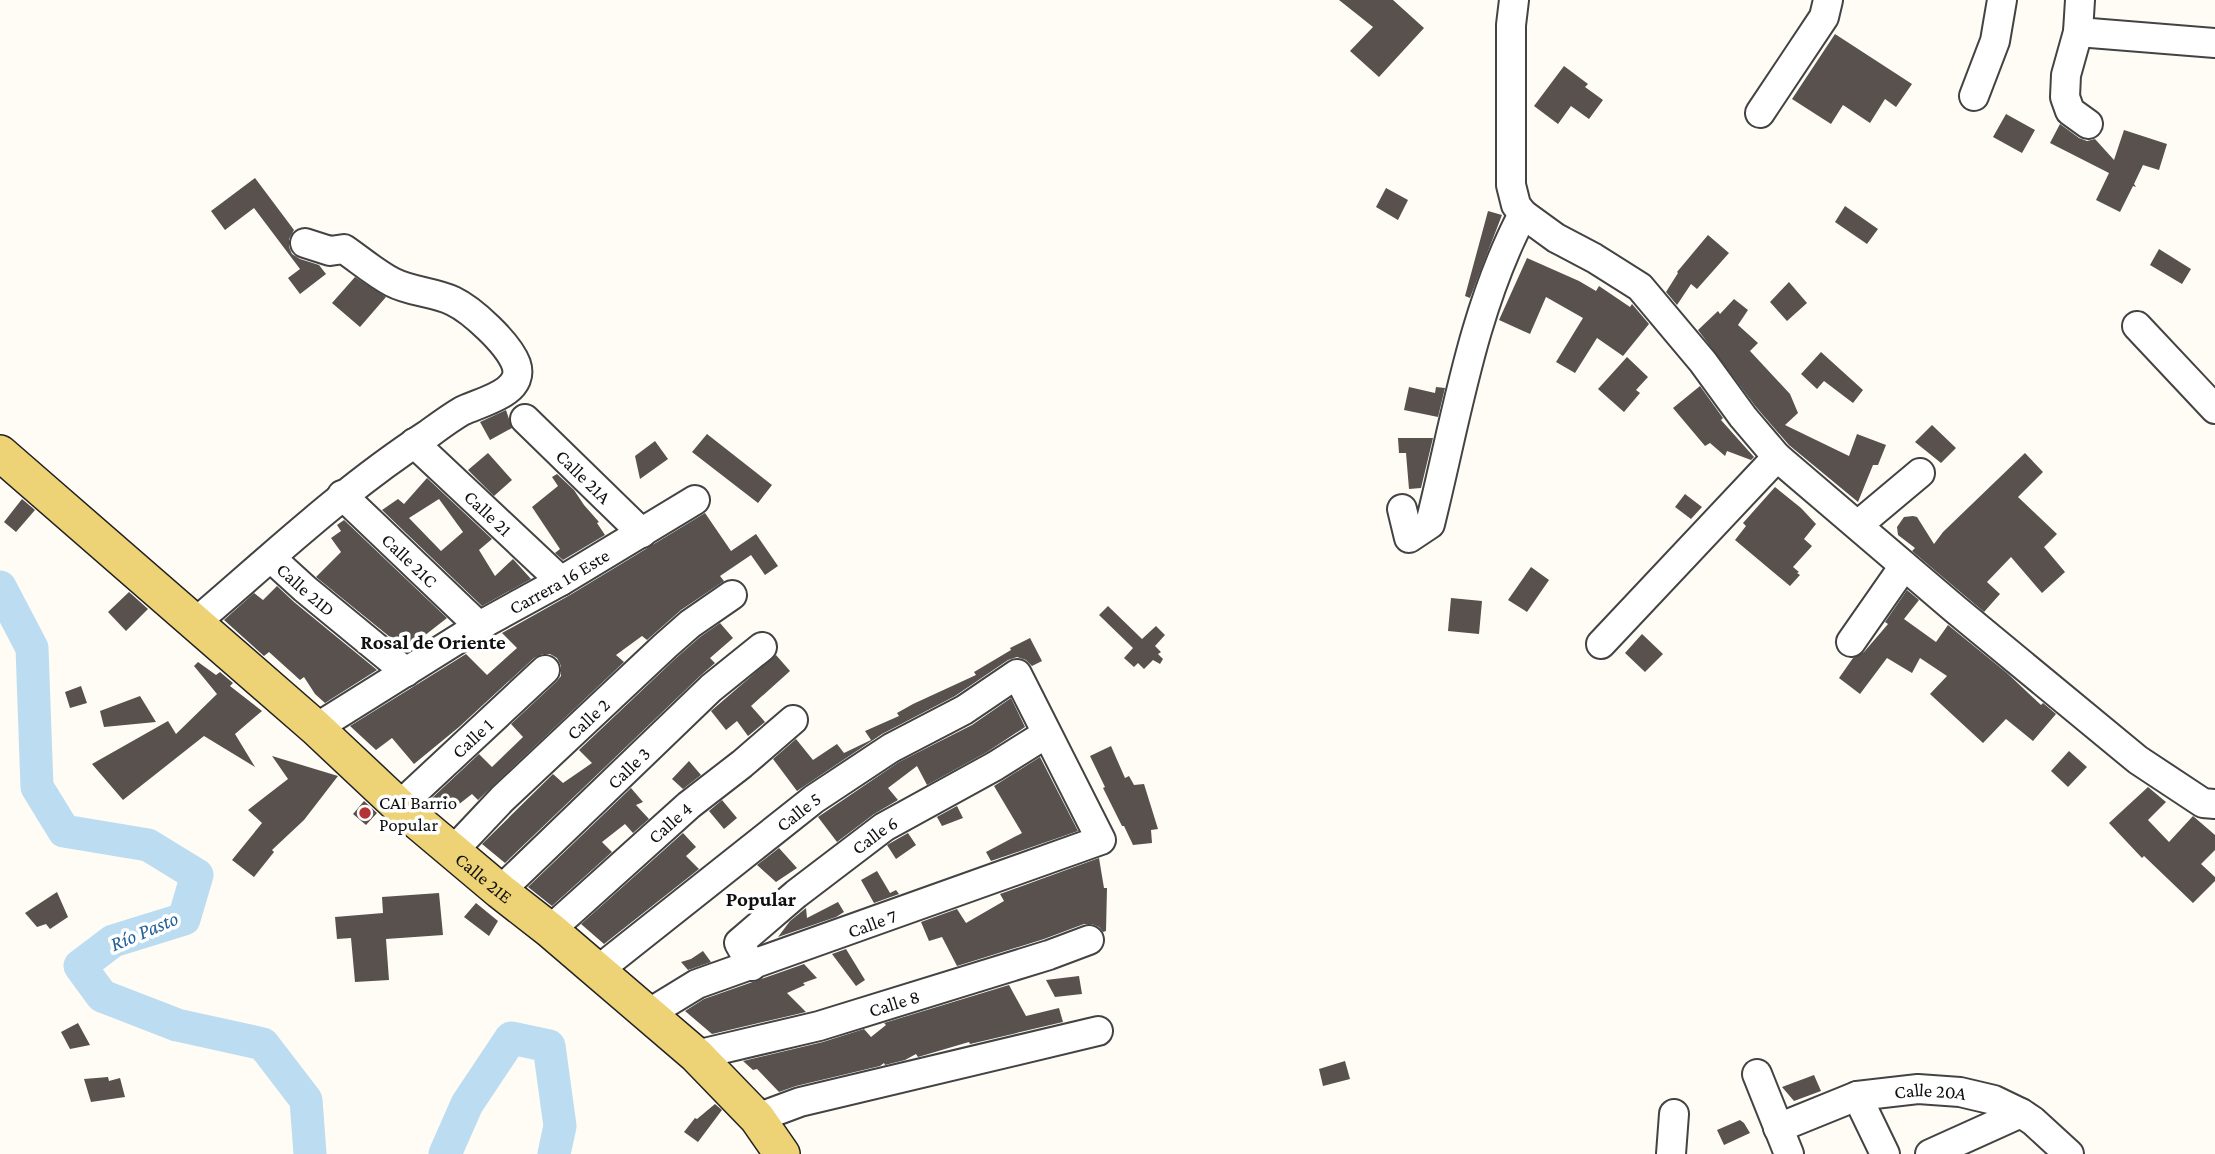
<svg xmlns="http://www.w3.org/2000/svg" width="2215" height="1154" viewBox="0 0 2215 1154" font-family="'Crimson Pro',serif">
	<rect width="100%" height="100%" fill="#fefcf4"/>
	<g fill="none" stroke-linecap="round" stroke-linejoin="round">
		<path stroke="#bcdcf1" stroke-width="33" d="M0,587L32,648L37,787L64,831L148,845L197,875L184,919L113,941L80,966L102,996L177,1025L263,1044L306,1100L310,1154
			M445,1154L467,1104L511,1038L549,1046L560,1126L554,1154"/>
	</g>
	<path fill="#58514d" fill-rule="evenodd" d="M1339,0H1393L1424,28L1379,77L1350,51L1373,27Z
		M1835,34L1912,84L1896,107L1885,99L1870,123L1843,105L1831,124L1792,99Z
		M1564,66L1588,84L1585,87L1603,100L1589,119L1571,106L1558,124L1534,106Z
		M2006,114L2035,130L2022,153L1993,137Z
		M2060,124L2079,138L2087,141L2095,139L2114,160L2124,130L2167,144L2159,170L2143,165L2134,184L2136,187L2133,186L2120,212L2096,200L2109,173L2050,143Z
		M255,178L294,230L289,239V247L292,254L300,259L319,265L326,274L300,294L288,278L300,269L254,208L225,230L211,211Z
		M1386,188L1408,200L1398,220L1376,207Z
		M1845,206L1878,229L1867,244L1835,222Z
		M1488,211L1502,215L1470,298L1465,296Z
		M1708,235L1729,253L1697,289L1691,284L1677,305L1666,292L1678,273L1677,272Z
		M2159,249L2191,269L2182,284L2150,265Z
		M1527,258L1579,281L1596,291L1599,286L1630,307L1632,304L1649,324L1623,356L1597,338L1575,373L1556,362L1583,318L1546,297L1530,334L1499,320Z
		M355,277L386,297L360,327L332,303Z
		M1789,282L1807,303L1787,321L1770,302Z
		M1734,299L1748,310L1738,325L1758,343L1750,351L1790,394L1798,413L1785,425L1849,456L1857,434L1886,445L1878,465H1873L1858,502L1789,445L1756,407L1698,330L1718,311L1720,314Z
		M1821,352L1863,390L1853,403L1824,381L1817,389L1801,374Z
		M1627,357L1648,377L1636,390L1640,393L1624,412L1598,389Z
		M1700,386L1723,418L1721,420L1754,457L1751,460L1727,451L1725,456L1710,443L1705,446L1673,408Z
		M1409,387L1435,393L1436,387L1445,388L1438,417L1404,410Z
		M506,410L512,428L490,440L480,422Z
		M1932,425L1956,448L1941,463L1915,442Z
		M707,434L772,485L758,503L692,452Z
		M1398,438H1433L1421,488L1409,489L1406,453H1399Z
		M655,441L668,459L640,479L635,456Z
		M488,453L512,480L494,496L468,470Z
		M2025,453L2043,472L2018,497L2057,534L2044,547L2065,572L2042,593L2011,557L1987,582L2000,594L1984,612L1912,551L1915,548L1898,535L1897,527L1904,517L1913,516L1917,517L1934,544L1943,532Z
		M557,474L574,490L584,505L599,522L597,523L605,535L563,560L555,553L560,549L532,507L558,486L552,477Z
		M427,478L492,539L479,550L495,576L513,559L531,579L482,606L382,510L398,499L404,504ZM439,499L463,532L441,551L409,518Z
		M1775,487L1801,508L1816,524L1804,539L1812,546L1793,567L1799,572L1797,573L1800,575L1790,586L1735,540L1746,526L1743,523Z
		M1685,494L1702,507L1691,519L1675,507Z
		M22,499L35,510L16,532L4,522Z
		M705,513L731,551L756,534L778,566L765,575L751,555L720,576L724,581L681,610L647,640L642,636L616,655L624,662L478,800L472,794L449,812L432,798L479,754L492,767L523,737L511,724L556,682L561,676V666L557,658L550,654H542L534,658L459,727L414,764L392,738L376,750L350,726L466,654L487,675L517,648L502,633L570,595Z
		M344,520L447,618L406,650L316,577L341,552L331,538L341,531L337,525Z
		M1531,567L1549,580L1527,612L1508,600Z
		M277,586L294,602L377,670L325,703L315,694L304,677L300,680L269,652L264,656L224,620L254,593L263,600Z
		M1907,590L1919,600L1904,619L1936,642L1948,625L2007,673L2041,705L2043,703L2056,714L2033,741L2006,719L1983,743L1930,694L1947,676L1920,658L1912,673L1887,658L1860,694L1839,678L1853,658L1864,652L1888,624L1885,622Z
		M129,592L148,609L126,631L108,612Z
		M1451,598L1482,601L1479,634L1448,631Z
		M1108,606L1142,639L1156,626L1165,635L1155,646L1161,652L1158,654L1163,659L1160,664L1153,660L1144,669L1138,663L1134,667L1124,658L1133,648L1099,615Z
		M720,623L733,638L710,658L715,663L700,676L505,863L482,844L553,774L563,783L592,763L579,750L676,658L700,637Z
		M1642,634L1663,654L1645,672L1625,653Z
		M1030,638L1042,661L1032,666L1026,660L1017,657L1008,660L955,696L882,734L797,791L773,759L796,739L813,760L837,744L844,753L871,740L865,731L899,716L897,713L913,704L976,675L974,672L1011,650L1010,648Z
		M776,655L790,671L751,706L765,722L748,736L737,721L726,730L711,711Z
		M198,662L216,675L220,672L233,683L230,686L262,711L235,734L255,767L204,736L123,800L92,764L168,721L176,734L217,694L194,666Z
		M81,686L87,703L70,708L65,692Z
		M140,696L156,722L104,727L100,711Z
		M1011,698L1025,727L987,752L927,785L917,766L888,788L898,800L874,814L837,842L818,817L899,762L972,725Z
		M1111,746L1125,778L1129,776L1134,785L1144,784L1158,829L1151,830L1152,843L1133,845L1124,826H1122L1103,788L1105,787L1090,756Z
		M2069,751L2087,767L2068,787L2051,771Z
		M272,756L338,776L304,820L272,850L274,852L254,877L232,860L262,823L248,810L288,779Z
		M1040,757L1078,831L991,861L986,852L1022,833L994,786Z
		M689,761L701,775L683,789L672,779Z
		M2148,787L2166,802L2148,820L2169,842L2193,816L2215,835V850L2201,864L2215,877V881L2193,903L2144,856L2142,858L2109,823Z
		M631,788L643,802L636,805L649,819L633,833L625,824L602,842L612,852L552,906L528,887Z
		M722,800L737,818L724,829L709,811Z
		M364,801L377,813L366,825L353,814Z
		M957,806L963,818L942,826L937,817L933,819Z
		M683,833L696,847L686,856L699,869L604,944L581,924Z
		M908,833L916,845L896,859L887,845Z
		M779,848L797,868L776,882L757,865Z
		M1099,858L1104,888H1107L1106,931L1103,932L1099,927L1092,924H1084L1044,939L957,966L942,937L929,941L921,922L957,909L966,923L1004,901L1000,894Z
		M877,871L890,893L896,890L899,894L874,903L861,880Z
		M57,892L68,917L50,929L46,924L37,927L25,913Z
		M439,893L443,935L386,939L389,980L355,982L351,938L337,939L335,917L383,913L382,897Z
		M838,902L844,912L836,917L778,937L790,921L806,908L807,918Z
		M476,903L498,921L489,936L464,917Z
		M846,949L865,980L856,986L832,954Z
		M703,951L711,962L688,970L681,962L691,959Z
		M804,964L817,978L803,983L805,985L787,993L806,1012L712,1034L685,1011L704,999Z
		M1079,976L1082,994L1055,997L1046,980Z
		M1009,985L1026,1016L1059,1008L1063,1022L970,1044L969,1042L918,1057L916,1054L905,1060L885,1065L884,1063L880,1066L796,1086L779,1092L757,1069L753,1070L743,1061L823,1042L864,1029L871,1037L886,1025L884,1023Z
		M78,1023L90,1045L70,1049L61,1032Z
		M1345,1061L1350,1079L1323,1086L1319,1069Z
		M1814,1075L1821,1091L1794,1101L1782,1087Z
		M108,1077L109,1081L120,1078L125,1097L91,1102L84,1079Z
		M715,1104L722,1110L698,1142L684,1132L695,1118L697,1119Z
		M1740,1120L1744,1123L1750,1133L1724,1145L1717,1130Z"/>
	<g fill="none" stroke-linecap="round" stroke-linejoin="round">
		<g stroke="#434343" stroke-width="32">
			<g id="minor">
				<path d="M1514,0L1511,25V185L1516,205L1523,214L1556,238L1594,258L1640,287L1703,362L1743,417L1777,457L1955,609L2138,760L2203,803L2215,804"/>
				<path d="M2080,0L2078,32L2066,75L2065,97L2070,111L2088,124"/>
				<path d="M2078,32L2215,43"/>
				<path d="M1974,96L1995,41L2002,0"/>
				<path d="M1760,113L1824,17L1828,0"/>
				<path d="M2137,326L2215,409"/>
				<path id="s1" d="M525,419L642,533"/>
				<path id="s2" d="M414,443L561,581"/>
				<path id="s3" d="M342,495L479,626"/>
				<path d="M1402,509L1409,538L1430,524C1456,420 1472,311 1523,214"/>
				<path d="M1858,525L1920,473"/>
				<path id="s4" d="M271,558L305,589L406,672"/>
				<path d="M196,622C271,558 344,489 427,435C438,427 450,418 462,411C480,402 526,393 516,364C508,343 472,310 453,301C434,292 411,292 392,282C375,273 360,260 344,249L330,251L305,243"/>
				<path d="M1851,642L1904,566"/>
				<path d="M1601,644L1777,457"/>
				<path id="s5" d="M316,728L479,626L561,581L695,500"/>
				<path id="s6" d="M399,806L545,670"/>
				<path id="s7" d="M453,851L502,799L665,646L690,624L732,595"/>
				<path id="s8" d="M500,891L711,688L762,647"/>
				<path id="s9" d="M550,930L689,805L742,764L793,720"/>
				<path id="s10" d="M752,966L739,943L796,894L884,827L995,766L1046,734"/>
				<path id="s11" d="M597,971L814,799L891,748L964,710L1017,674L1101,840L697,984L648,1014"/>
				<path id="s12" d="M696,1055L819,1026L1049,955L1089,940"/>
				<path d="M1757,1074L1789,1154"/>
				<path d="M1857,1096L1885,1154"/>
				<path d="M757,1118L800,1102L1098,1031"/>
				<path id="s13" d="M1778,1128L1857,1096L1918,1089L1960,1092L1994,1100L2021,1113L2033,1121L2069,1154"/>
				<path d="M1671,1154L1674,1114"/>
				<path d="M1930,1154L2021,1113"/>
			</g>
		</g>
		<g stroke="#212121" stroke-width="38">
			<g id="major">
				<path id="s14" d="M0,453L316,728L399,806L500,891L550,930L696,1055L757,1118L782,1154"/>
			</g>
		</g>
		<use href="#minor" stroke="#fff" stroke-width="28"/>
		<use href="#major" stroke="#edd375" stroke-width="35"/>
	</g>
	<circle fill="#b53335" stroke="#fff" stroke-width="2.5" cx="365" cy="813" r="7"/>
	<g text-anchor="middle" stroke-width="7" stroke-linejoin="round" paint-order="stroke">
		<g font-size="19" fill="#101010" stroke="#fff">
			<text dy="7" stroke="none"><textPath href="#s1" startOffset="82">Calle 21A</textPath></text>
			<text dy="7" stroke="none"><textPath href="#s2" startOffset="102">Calle 21</textPath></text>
			<text dy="7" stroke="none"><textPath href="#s3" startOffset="94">Calle 21C</textPath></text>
			<text dy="7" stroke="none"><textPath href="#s5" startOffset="284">Carrera 16 Este</textPath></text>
			<text dy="7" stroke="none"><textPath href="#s4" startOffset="47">Calle 21D</textPath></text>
			<text dy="7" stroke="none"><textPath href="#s7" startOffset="189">Calle 2</textPath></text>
			<text dy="7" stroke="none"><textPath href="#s6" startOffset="100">Calle 1</textPath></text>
			<text dy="7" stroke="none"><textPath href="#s8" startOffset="178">Calle 3</textPath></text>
			<text dy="7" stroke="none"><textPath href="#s11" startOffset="257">Calle 5</textPath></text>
			<text dy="7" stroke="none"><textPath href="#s9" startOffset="161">Calle 4</textPath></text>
			<text dy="7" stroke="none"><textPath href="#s10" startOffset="200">Calle 6</textPath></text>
			<text dy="7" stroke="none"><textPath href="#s14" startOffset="644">Calle 21E</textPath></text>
			<text transform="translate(872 923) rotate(-20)" y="7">Calle 7</text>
			<text dy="7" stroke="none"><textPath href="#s12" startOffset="205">Calle 8</textPath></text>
			<text dy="7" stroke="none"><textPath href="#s13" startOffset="159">Calle 20A</textPath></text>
		</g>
		<g font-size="19" fill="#101010" stroke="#fff" text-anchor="start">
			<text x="379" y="809">CAI Barrio<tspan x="379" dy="22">Popular</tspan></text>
		</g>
		<g font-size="21" font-weight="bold" fill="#101010" stroke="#fff">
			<text x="433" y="649">Rosal de Oriente</text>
			<text x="761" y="906">Popular</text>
		</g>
		<g font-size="21" font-style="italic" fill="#226198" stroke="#fff">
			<text transform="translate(144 931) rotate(-23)" y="7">Río Pasto</text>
		</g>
	</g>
</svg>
